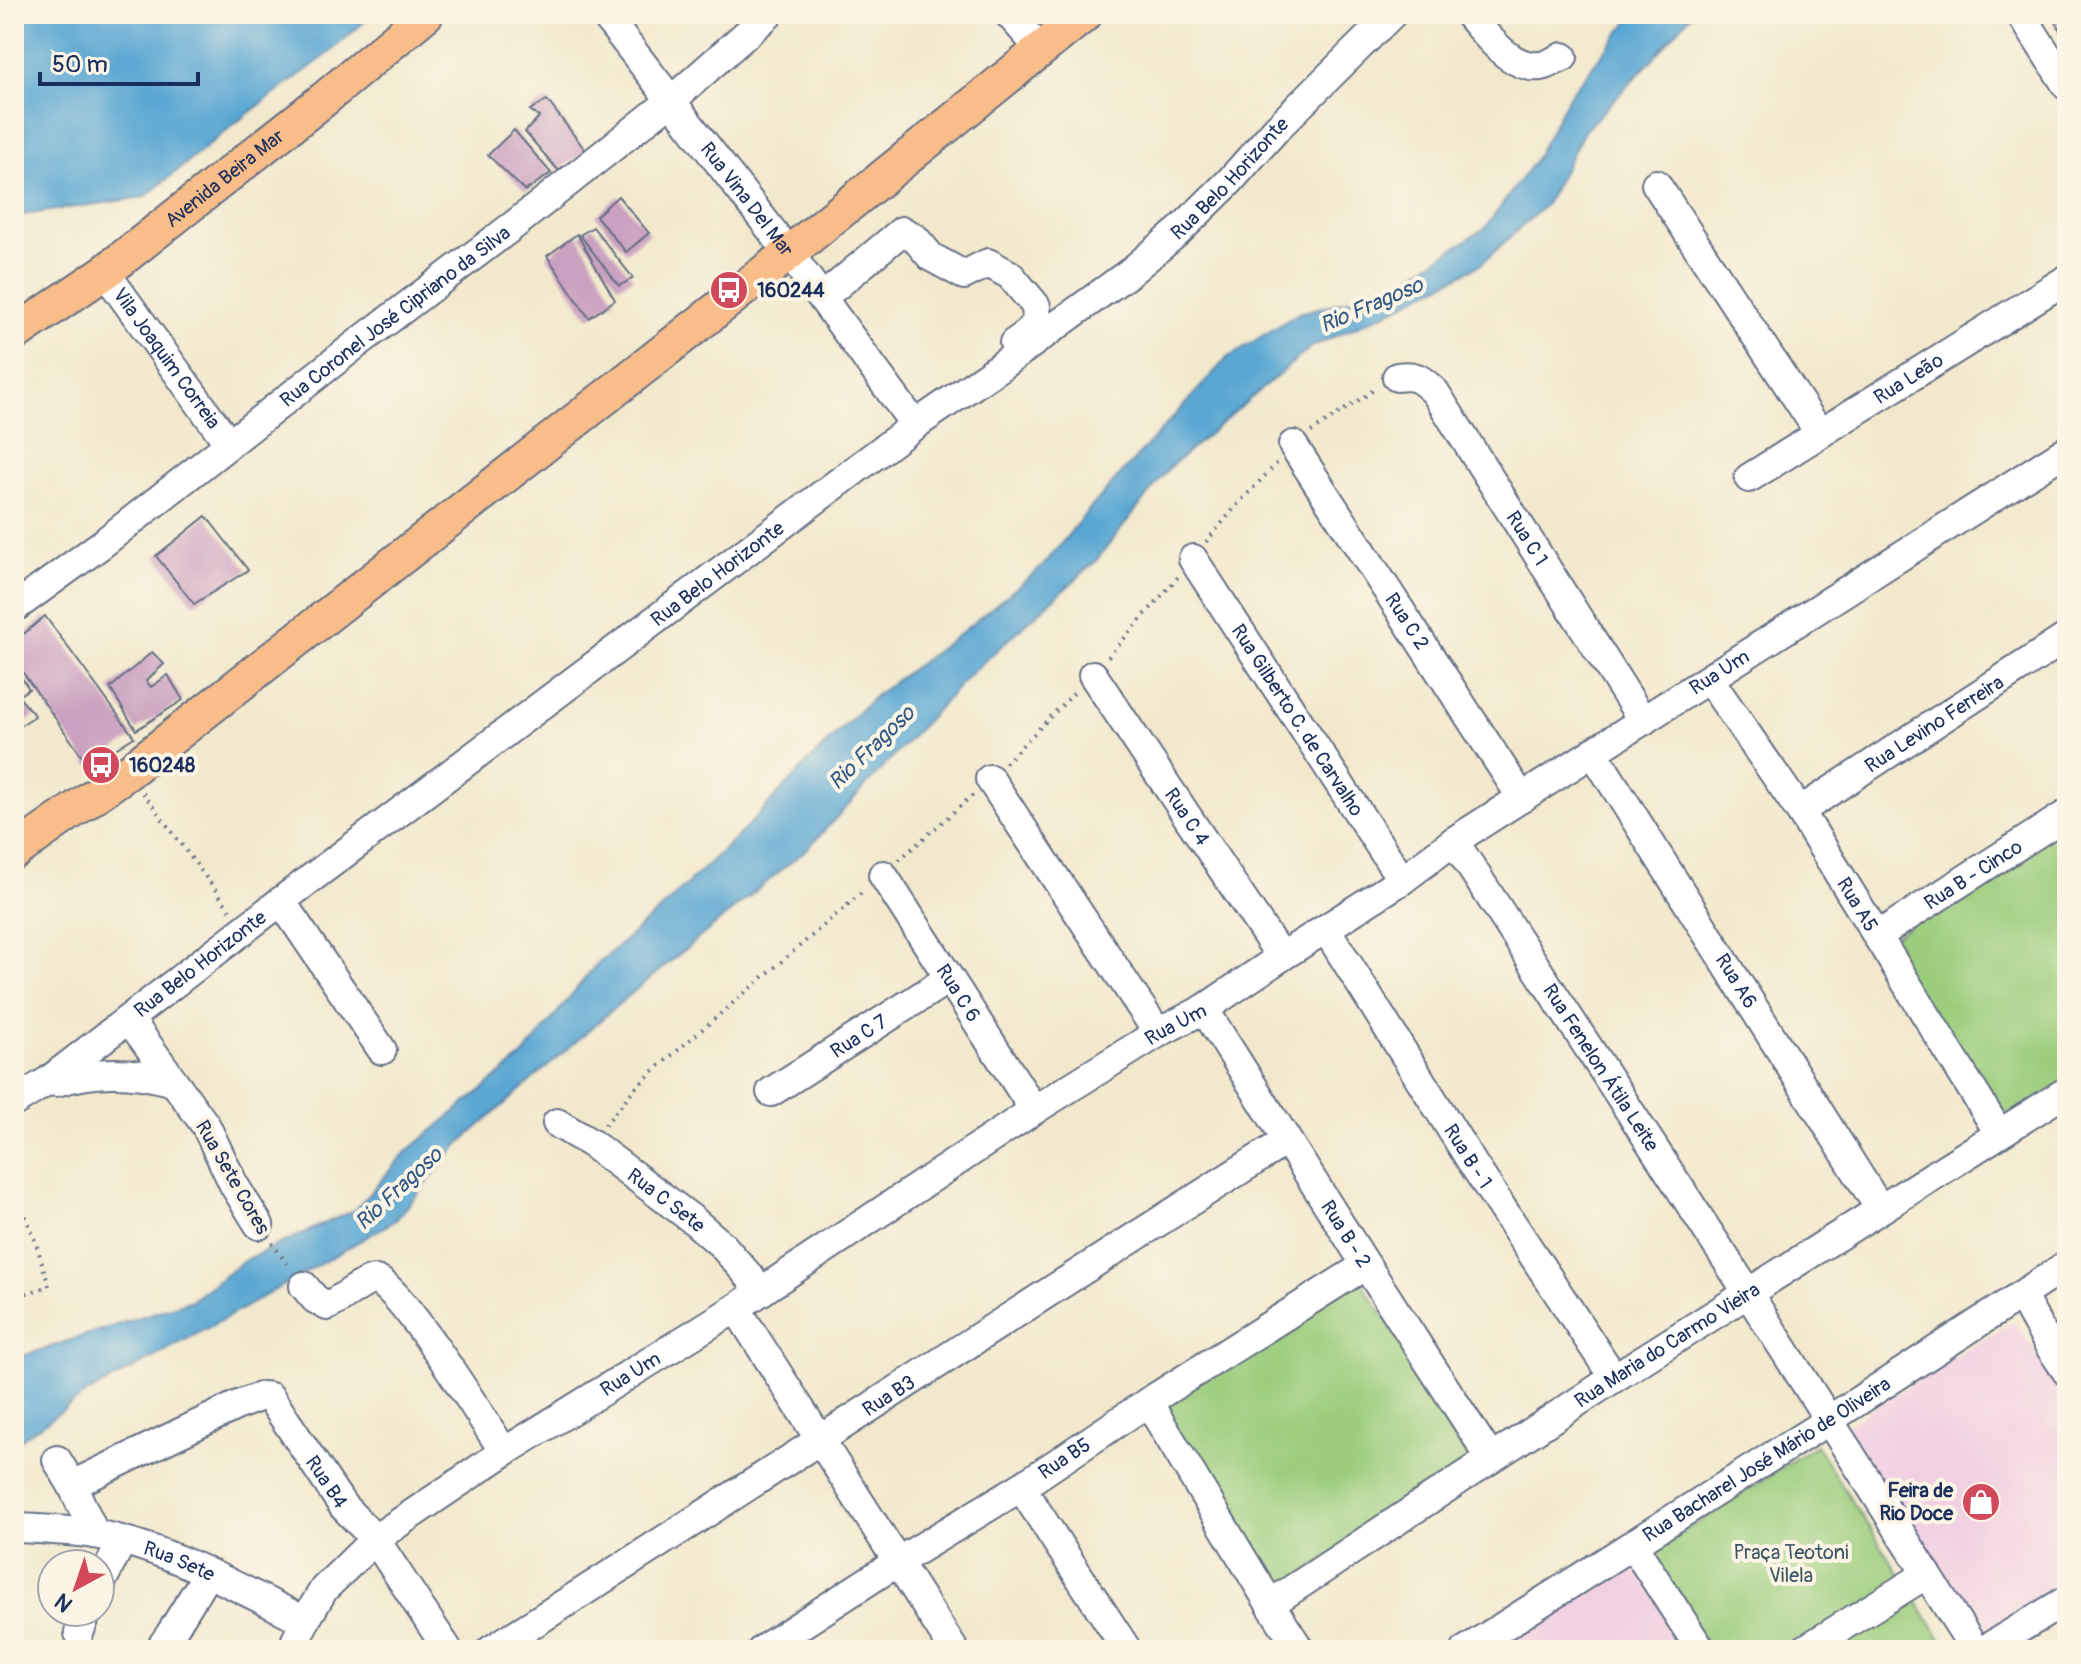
<svg xmlns="http://www.w3.org/2000/svg" width="2081" height="1664" viewBox="0 0 2081 1664" font-family="Pangolin,sans-serif">
	<rect width="100%" height="100%" fill="#fcf5e5"/>
	<filter id="ink" filterUnits="userSpaceOnUse"><feTurbulence type="fractalNoise" baseFrequency=".0125" numOctaves="2"/><feDisplacementMap in="SourceGraphic" scale="16" xChannelSelector="R" yChannelSelector="G"/><feConvolveMatrix kernelMatrix="1 2 1 2 8 2 1 2 1" color-interpolation-filters="sRGB"/></filter>
	<filter id="wash" filterUnits="userSpaceOnUse"><feTurbulence type="fractalNoise" baseFrequency=".006" numOctaves="4" result="noise"/><feDisplacementMap in="SourceGraphic" scale="32" xChannelSelector="R" yChannelSelector="G"/><feGaussianBlur stdDeviation="1.8" result="paint"/><feColorMatrix in="noise" values="0 0 0 0 0 0 0 0 0 0 0 0 0 0 0 0 0 1.4 0 .05"/><feComposite in="paint" operator="in"/></filter>
	<g filter="url(#wash)">
		<rect width="100%" height="100%" fill="#f2e9cd"/>
		<path fill="#f1d0e2" d="M2014,1321L2067,1399V1579L1979,1638L1846,1425Z
			M1632,1564L1687,1650H1496Z"/>
		<path fill="#9bcd7d" stroke="#5b7e6e" stroke-width="2" d="M2067,824V1085L2002,1127L1883,943Z
			M1358,1277L1476,1457L1272,1595L1154,1411Z
			M1816,1445L1948,1650H1710L1649,1555Z"/>
		<path fill="#5aa7d3" stroke="#3a6b98" stroke-width="2" d="M14,14H373L328,54L233,125L145,197L14,216Z
			M1634,14H1692L1650,62L1584,131L1546,204L1480,265L1380,316L1311,347L1169,468L1095,562L970,674L808,848L620,1003L460,1143L396,1220L237,1312L86,1394L14,1444V1361L20,1357L192,1300L245,1260L356,1209L405,1153L522,1057L594,967L663,907L746,828L820,750L877,694L957,636L1042,567L1092,506L1227,358L1299,313L1389,290L1485,228L1534,161L1569,96Z"/>
		<g id="blocks">
			<path fill="#caa1c0" d="M2051,14H2067V43Z
				M547,100L586,151L558,170L525,132L539,117L530,110Z
				M514,130L551,173L525,191L488,155Z
				M618,196L649,233L626,252L596,216Z
				M593,227L633,278L619,286L580,235Z
				M577,234L615,300L589,318L547,256Z
				M206,516L248,570L194,604L156,556Z
				M45,616L134,737L89,766L14,660V642Z
				M152,652L164,664L146,681L151,687L168,675L183,700L136,730L110,688Z
				M14,666L29,689L18,696L35,716L18,727L14,723Z"/>
		</g>
	</g>
	<g filter="url(#ink)">
		<use href="#blocks" fill-opacity="0" stroke="#667085" stroke-width="2"/>
		<g fill="none" stroke-linecap="round" stroke-linejoin="round">
			<g stroke="#667085" stroke-width="32">
				<g id="minor">
					<path id="s1" d="M604,14L789,253L915,425"/>
					<path d="M1009,14L1041,50"/>
					<path d="M1468,14C1486,34 1513,74 1545,65C1551,63 1557,59 1563,57"/>
					<path d="M2021,14L2067,86"/>
					<path d="M1656,184L1819,432"/>
					<path id="s2" d="M105,272L229,444"/>
					<path d="M822,298L902,231L915,238L931,257L964,275L988,263L1010,275L1036,306L1037,322L1024,336L1014,343"/>
					<path id="s3" d="M1397,377C1416,374 1421,379 1435,392L1643,721"/>
					<path id="s4" d="M1293,445L1522,798"/>
					<path id="s5" d="M1749,478L2067,279"/>
					<path id="s6" d="M1193,559L1402,880"/>
					<path id="s7" d="M14,608L102,544L358,343L514,225L672,100L769,14"/>
					<path id="s8" d="M1093,675L1281,957"/>
					<path id="s9" d="M1709,679L1800,811L1999,1133"/>
					<path id="s10" d="M1593,752L1880,1209"/>
					<path d="M990,779L1158,1033"/>
					<path id="s11" d="M1800,811L2067,637"/>
					<path id="s12" d="M1454,841L1748,1293L1975,1650"/>
					<path id="s13" d="M883,875L1034,1110"/>
					<path d="M281,901L382,1050"/>
					<path id="s14" d="M1326,929L1473,1164L1614,1378"/>
					<path id="s15" d="M1877,936L2067,814"/>
					<path id="s16" d="M1204,1009L1366,1265L1491,1459"/>
					<path d="M129,1019L206,1126L234,1185L259,1225"/>
					<path d="M56,1082C96,1070 132,1070 173,1082"/>
					<path id="s17" d="M771,1092L948,979"/>
					<path id="s18" d="M14,1102L48,1081L281,901L915,425L998,368L1129,273L1179,231L1229,182L1277,128L1392,14"/>
					<path id="s19" d="M557,1123L592,1144L693,1220L722,1245L762,1291"/>
					<path d="M304,1286L315,1299L327,1306C340,1301 364,1280 375,1280C396,1280 488,1427 504,1452"/>
					<path d="M2021,1295L2050,1347L2067,1372"/>
					<path d="M736,1308L954,1650"/>
					<path d="M1148,1402L1270,1604L1300,1650"/>
					<path d="M57,1460L72,1485L95,1534"/>
					<path id="s20" d="M72,1485L238,1405L262,1396L270,1397L343,1506L375,1539L448,1650"/>
					<path d="M1021,1487L1127,1650"/>
					<path id="s21" d="M14,1528C42,1529 72,1530 100,1535C171,1549 240,1589 305,1621"/>
					<path d="M1633,1545L1701,1650"/>
					<path d="M100,1585L122,1541"/>
					<path id="s22" d="M1270,1604L1614,1378L2067,1091"/>
					<path d="M79,1633L87,1612"/>
					<path d="M159,1650L169,1636L208,1573"/>
					<path id="s23" d="M294,1650L296,1640L305,1621L324,1589L375,1539L504,1452L736,1308L1034,1110L1158,1033L1204,1009L1281,957L1402,880L1454,841L2067,450"/>
					<path id="s24" d="M491,1650C757,1483 1020,1308 1286,1141"/>
					<path id="s25" d="M762,1650L899,1561L1021,1487L1148,1402L1366,1265"/>
					<path id="s26" d="M1466,1650L1829,1420L2067,1265"/>
					<path d="M1804,1650L1927,1574"/>
					<path d="M1984,1650L2067,1600"/>
				</g>
			</g>
			<g stroke="#667085" stroke-width="38">
				<g id="major">
					<path id="s27" d="M14,334L105,272L323,100L426,14"/>
					<path d="M14,852L128,772L789,253L1085,14"/>
				</g>
			</g>
			<path stroke="#667085" stroke-width="4" stroke-dasharray="2 6" stroke-linecap="butt" d="M1311,432L1377,388
				M1206,542L1237,505L1278,462
				M1108,657L1178,577
				M1005,763L1077,690
				M143,793L231,911
				M899,860L973,795
				M605,1125L634,1089L657,1068L865,890
				M14,1186L36,1243L49,1286L18,1296
				M272,1243L290,1268"/>
			<use href="#minor" stroke="#fff" stroke-width="28"/>
			<use href="#major" stroke="#f9bd89" stroke-width="34"/>
		</g>
	</g>
	<defs>
		<g id="bus-disc" transform="scale(2)"><circle r="9.5" fill="#d1495b" stroke="#fcf5e5"/><path d="M-5-6H5V4H4V6H2V4H-2V6H-4V4H-5ZM-3.5-4V0h7V-4ZM-3.5 1.2v1.5H-2V1.2ZM2 1.2v1.5H3.5V1.2Z" fill="#fff"/></g>
		<g id="shop-disc" transform="scale(2)"><circle r="9.5" fill="#d1495b" stroke="#fcf5e5"/><path d="M-5-2.5h2.3a2.7 3.5 0 0 1 5.4 0H5L5.5 6h-11ZM-1.5-2.5h3a1.5 2.3 0 0 0-3 0Z" fill="#fff"/></g>
	</defs>
	<g fill-rule="evenodd">
		<use href="#bus-disc" x="729" y="290"/>
		<use href="#bus-disc" x="101" y="765"/>
		<use href="#shop-disc" x="1981" y="1502"/>
	</g>
	<g text-anchor="middle" stroke-width="8" stroke-linejoin="round" paint-order="stroke">
		<g font-size="20" fill="#1b2f5e" stroke="#fcf5e5">
			<text dy="7" stroke="none"><textPath href="#s18" startOffset="1528">Rua Belo Horizonte</textPath></text>
			<text dy="7" stroke="none"><textPath href="#s27" startOffset="262">Avenida Beira Mar</textPath></text>
			<text dy="7" stroke="none"><textPath href="#s1" startOffset="234">Rua Vina Del Mar</textPath></text>
			<text dy="7" stroke="none"><textPath href="#s7" startOffset="480">Rua Coronel José Cipriano da Silva</textPath></text>
			<text dy="7" stroke="none"><textPath href="#s2" startOffset="106">Vila Joaquim Correia</textPath></text>
			<text dy="7" stroke="none"><textPath href="#s5" startOffset="188">Rua Leão</textPath></text>
			<text dy="7" stroke="none"><textPath href="#s3" startOffset="216">Rua C 1</textPath></text>
			<text dy="7" stroke="none"><textPath href="#s18" startOffset="880">Rua Belo Horizonte</textPath></text>
			<text dy="7" stroke="none"><textPath href="#s4" startOffset="210">Rua C 2</textPath></text>
			<text dy="7" stroke="none"><textPath href="#s23" startOffset="1740">Rua Um</textPath></text>
			<text dy="7" stroke="none"><textPath href="#s6" startOffset="192">Rua Gilberto C. de Carvalho</textPath></text>
			<text dy="7" stroke="none"><textPath href="#s11" startOffset="160">Rua Levino Ferreira</textPath></text>
			<text dy="7" stroke="none"><textPath href="#s8" startOffset="170">Rua C 4</textPath></text>
			<text dy="7" stroke="none"><textPath href="#s15" startOffset="114">Rua B - Cinco</textPath></text>
			<text dy="7" stroke="none"><textPath href="#s9" startOffset="270">Rua A5</textPath></text>
			<text dy="7" stroke="none"><textPath href="#s18" startOffset="232">Rua Belo Horizonte</textPath></text>
			<text dy="7" stroke="none"><textPath href="#s10" startOffset="270">Rua A6</textPath></text>
			<text dy="7" stroke="none"><textPath href="#s13" startOffset="140">Rua C 6</textPath></text>
			<text dy="7" stroke="none"><textPath href="#s23" startOffset="1092">Rua Um</textPath></text>
			<text dy="7" stroke="none"><textPath href="#s17" startOffset="104">Rua C 7</textPath></text>
			<text dy="7" stroke="none"><textPath href="#s12" startOffset="270">Rua Fenelon Átila Leite</textPath></text>
			<text dy="7" stroke="none"><textPath href="#s14" startOffset="268">Rua B - 1</textPath></text>
			<text transform="translate(233 1177) rotate(60)" y="7">Rua Sete Cores</text>
			<text dy="7" stroke="none"><textPath href="#s19" startOffset="134">Rua C Sete</textPath></text>
			<text dy="7" stroke="none"><textPath href="#s16" startOffset="266">Rua B - 2</textPath></text>
			<text dy="7" stroke="none"><textPath href="#s22" startOffset="474">Rua Maria do Carmo Vieira</textPath></text>
			<text dy="7" stroke="none"><textPath href="#s23" startOffset="444">Rua Um</textPath></text>
			<text dy="7" stroke="none"><textPath href="#s24" startOffset="472">Rua B3</textPath></text>
			<text dy="7" stroke="none"><textPath href="#s25" startOffset="358">Rua B5</textPath></text>
			<text dy="7" stroke="none"><textPath href="#s26" startOffset="356">Rua Bacharel José Mário de Oliveira</textPath></text>
			<text dy="7" stroke="none"><textPath href="#s20" startOffset="320">Rua B4</textPath></text>
			<text dy="7" stroke="none"><textPath href="#s21" startOffset="170">Rua Sete</textPath></text>
		</g>
		<g font-size="20" font-weight="bold" fill="#1b2f5e" stroke="#fcf5e5" text-anchor="start">
			<text x="757" y="297">160244</text>
			<text x="129" y="772">160248</text>
			<text x="1953" y="1497" text-anchor="end">Feira de<tspan x="1953" dy="23">Rio Doce</tspan></text>
		</g>
		<g font-size="20" fill="#3b5666" stroke="#fcf5e5">
			<text x="1791" y="1559">Praça Teotoni<tspan x="1791" dy="23">Vilela</tspan></text>
		</g>
		<g font-size="22" font-style="italic" fill="#315987" stroke="#fcf5e5">
			<text transform="translate(1371 304) rotate(-23)" y="8">Rio Fragoso</text>
			<text transform="translate(871 747) rotate(-44)" y="8">Rio Fragoso</text>
			<text transform="translate(398 1188) rotate(-43)" y="8">Rio Fragoso</text>
		</g>
	</g>
	<rect width="2081" height="1664" fill="none" stroke="#fcf5e5" stroke-width="48"/>
	<g transform="translate(76 1588) rotate(220)"><circle r="38" fill="#fcf5e5" stroke="#a2a6af" stroke-width="2"/>
	<path d="M0-6L14 30L0 20L-14 30Z" fill="#d1495b"/>
	<text y="-12" font-size="22" font-weight="bold" text-anchor="middle" fill="#1b2f5e">N</text>
	</g>
	<path d="M40 72v12h158v-12" fill="none" stroke="#1b2f5e" stroke-width="4"/>
	<text x="52" y="72" font-size="24" fill="#1b2f5e" stroke="#fcf5e5" stroke-width="6" paint-order="stroke">50 m</text>
</svg>
